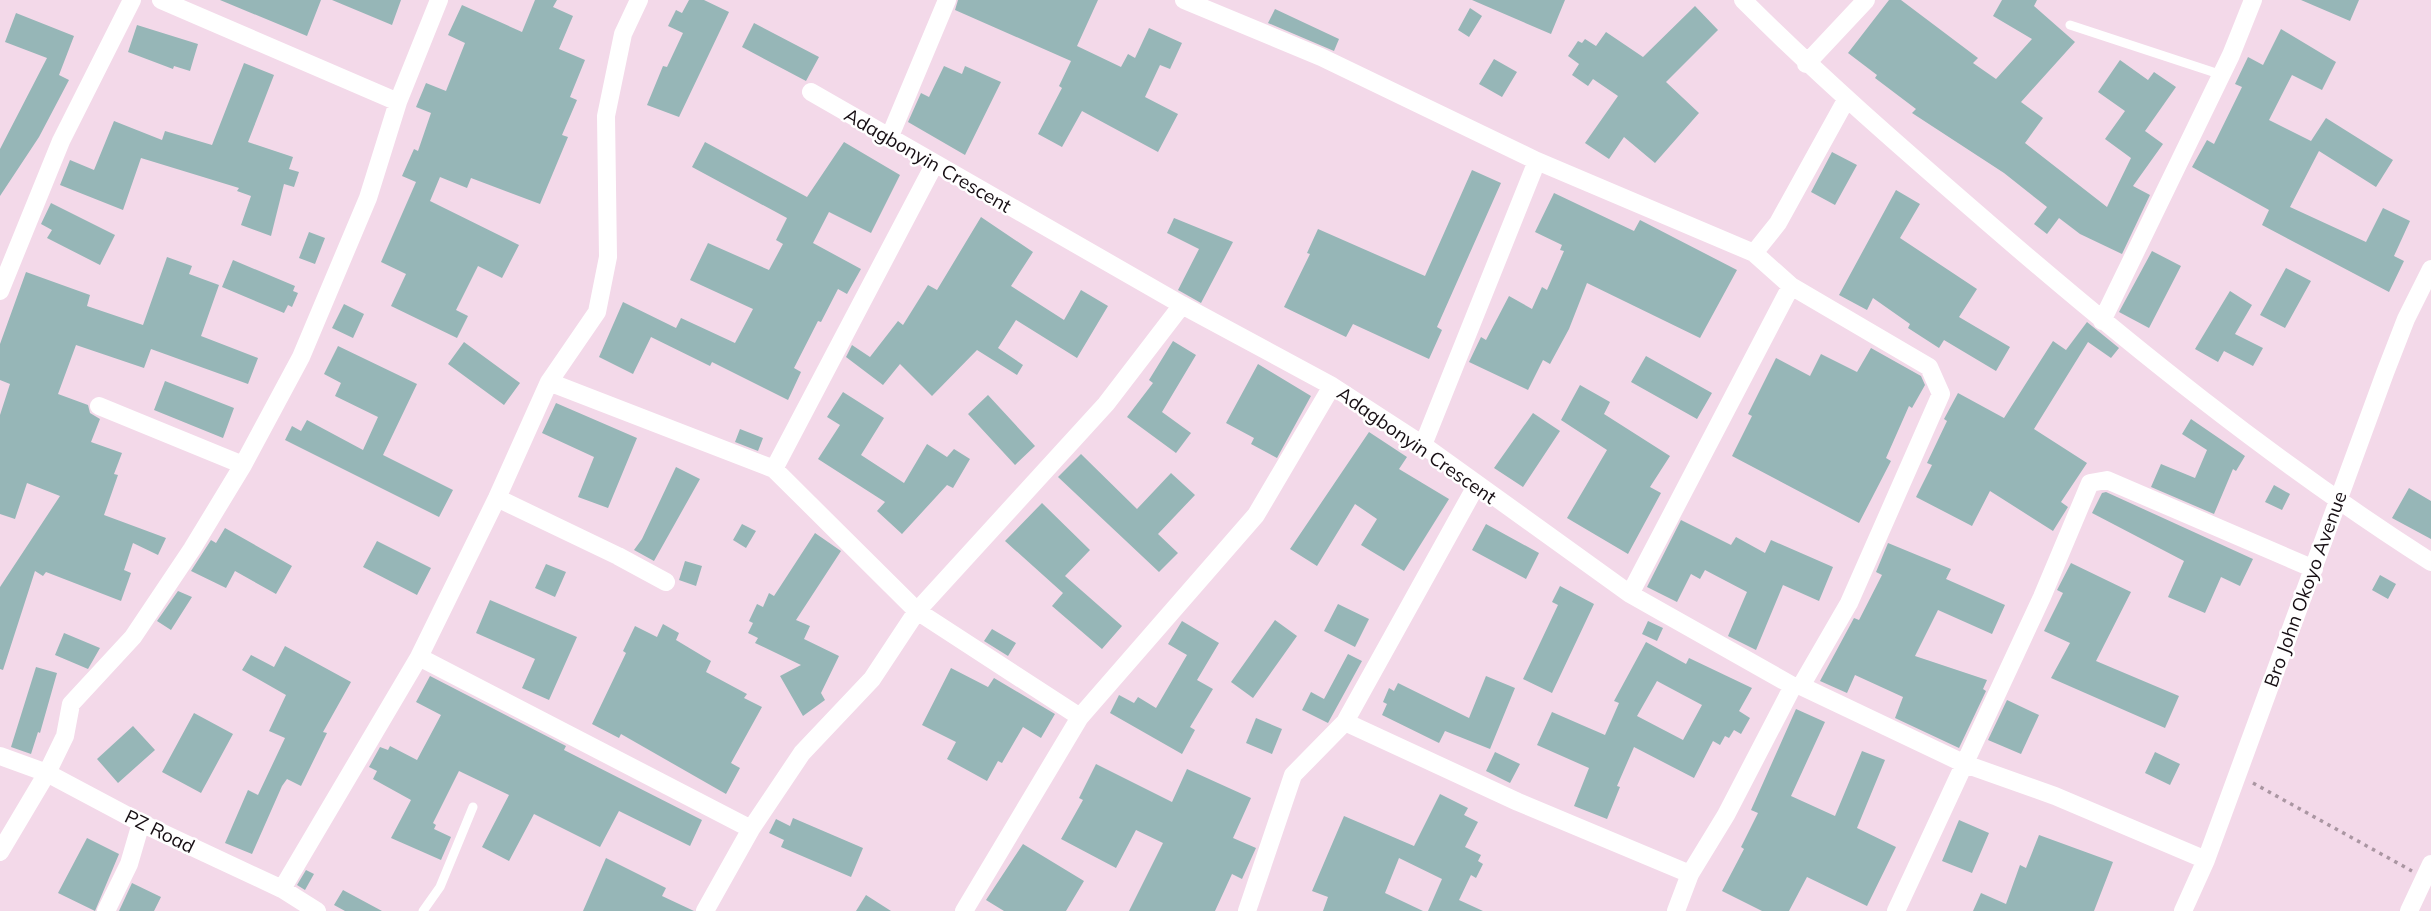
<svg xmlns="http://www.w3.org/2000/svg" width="2431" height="911" viewBox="0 0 2431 911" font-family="Mulish,sans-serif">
	<rect width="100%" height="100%" fill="#f3d9e9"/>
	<path fill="#96b6b7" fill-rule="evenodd" d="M220,0H321L307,36Z
		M332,0H401L392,25Z
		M535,0H557L553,7L573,16L559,49L585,60L570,97L577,100L562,135L568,137L540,204L471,178L467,188L440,177L430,201L519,245L502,278L478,266L456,310L468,316L457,338L391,306L406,274L381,262L416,182L402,176L414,149L418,151L431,113L416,107L426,83L446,91L465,43L448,35L462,5L522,32Z
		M689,0H704L729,12L679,117L647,105L663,66L667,67L683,33L668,26L676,10L682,13Z
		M958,0H1098L1077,46L1121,67L1128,54L1135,58L1149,28L1182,43L1170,69L1160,65L1145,97L1178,114L1158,152L1082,111L1062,147L1038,134L1062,88L1059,86L1071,61L955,10Z
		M1472,0H1565L1551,34Z
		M1889,0H1901L1978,58L1973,63L1996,79L2032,39L1993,16L2002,0H2037L2034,6L2075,42L2021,102L2043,118L2025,143L2107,207L2131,158L2105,139L2125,111L2098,92L2120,60L2148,80L2154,72L2176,87L2145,131L2163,144L2133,186L2150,195L2122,254L2080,234L2059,218L2047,234L2034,224L2047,207L2004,173L1912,113L1916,109L1875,78L1877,75L1848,53Z
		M2301,0H2359L2350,21Z
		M1695,6L1718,30L1666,82L1699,113L1655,163L1624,137L1609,159L1585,143L1618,96L1593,79L1588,86L1572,75L1579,64L1568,56L1578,41L1582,43L1585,39L1596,46L1606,32L1643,57Z
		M1470,8L1482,16L1469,37L1458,30Z
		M1275,9L1339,39L1334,51L1268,23Z
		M16,13L74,36L59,75L69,80L39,137L0,196V149L47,58L5,42Z
		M754,23L819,57L806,81L742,47Z
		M137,25L198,44L190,71L174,66L173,69L128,52Z
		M2281,29L2336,62L2322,90L2292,75L2269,120L2311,141L2326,118L2393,160L2376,187L2319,151L2290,207L2366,242L2383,208L2410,221L2394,256L2404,261L2389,292L2262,225L2269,210L2192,167L2207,140L2214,144L2242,87L2235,84L2248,57L2263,65Z
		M1494,59L1517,72L1502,97L1479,84Z
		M244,63L274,75L248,142L293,157L289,169L299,172L294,187L284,184L271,236L241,225L251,196L237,191L239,188L141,158L123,210L60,185L70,160L94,170L114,121L162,140L165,131L212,145Z
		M944,66L962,74L965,66L1001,82L965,155L908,122L921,93L929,97Z
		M705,142L807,197L844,142L900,175L871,233L829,212L813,243L861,269L847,294L838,289L821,322L818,321L794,368L801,372L788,400L712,362L710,366L651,337L633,374L599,357L623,302L676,328L681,318L735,343L753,309L690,280L708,243L769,270L783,244L776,240L787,218L692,167Z
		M1832,152L1857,165L1835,205L1811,192Z
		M1472,170L1501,183L1437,327L1442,330L1429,359L1353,324L1346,337L1284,307L1310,254L1307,253L1318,229L1425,276Z
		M1896,190L1920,204L1900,238L1977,289L1959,317L2010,347L1996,371L1944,340L1939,348L1908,328L1910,324L1873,298L1867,310L1839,295Z
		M1554,193L1634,231L1640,220L1737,270L1700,338L1587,283L1569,329L1550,364L1543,360L1528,390L1469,362L1481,337L1486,340L1509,296L1532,309L1542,287L1547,290L1564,251L1560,250L1562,245L1535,232Z
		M51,203L115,235L100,265L47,238L52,230L41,224Z
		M981,217L1033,252L1011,286L1064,320L1081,290L1108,306L1077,358L1016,320L998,348L1023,365L1017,375L977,350L932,396L900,364L883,385L846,357L852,345L870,357L898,321L903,325L928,285L937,290Z
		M1174,218L1233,242L1201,303L1178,290L1199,249L1167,233Z
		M309,232L325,238L315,264L299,258Z
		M2152,251L2181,266L2149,328L2119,312Z
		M167,257L192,266L189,274L219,285L201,336L258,358L248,384L151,349L144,368L76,345L58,394L88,405L90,413L100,419L91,442L122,453L114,474L118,475L104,515L166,538L158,555L133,543L124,570L131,573L121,601L46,572L43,576L35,571L3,670L0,669V587L60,496L27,483L15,519L0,514V415L10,384L0,380V344L26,272L90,295L87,306L143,325Z
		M233,260L295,286L293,291L298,293L292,307L288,305L284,313L222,287Z
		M2286,268L2311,281L2285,328L2260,315Z
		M2230,291L2252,305L2235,334L2263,348L2253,366L2224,351L2218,362L2195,349Z
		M344,304L364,314L353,338L332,328Z
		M2087,322L2119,348L2111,358L2088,342L2034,429L2087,463L2061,502L2068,507L2053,531L1990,491L1972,526L1916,497L1932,465L1927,463L1947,421L1944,419L1958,393L2004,418L2053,341L2066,350Z
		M1173,341L1196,355L1162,412L1191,433L1176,453L1127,417L1153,383L1149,380Z
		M464,342L520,383L504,405L448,364Z
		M338,346L417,384L383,455L453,490L439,517L285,440L292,426L301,431L307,420L363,450L378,417L335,396L341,383L324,374Z
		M1871,348L1921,376L1925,385L1912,408L1909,406L1886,458L1891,461L1859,523L1732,456L1752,416L1748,414L1776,358L1810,376L1821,354L1857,372Z
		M1646,356L1712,393L1697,419L1631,382Z
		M1258,364L1311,396L1277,458L1251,444L1254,438L1226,423Z
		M165,381L234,408L223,438L154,410Z
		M1580,385L1610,402L1604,414L1670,456L1650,487L1661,493L1628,554L1567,518L1607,450L1561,420Z
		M843,392L884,418L861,455L904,483L927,444L947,457L954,449L970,459L953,488L947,485L902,534L877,511L885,502L818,459L840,425L827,417Z
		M988,395L1035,446L1015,465L968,414Z
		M556,403L637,438L608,508L578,497L594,457L542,433Z
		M1533,413L1560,431L1523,487L1494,468Z
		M2191,419L2245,456L2236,471L2233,469L2214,514L2151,487L2161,464L2195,478L2207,450L2182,434Z
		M740,429L763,438L758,451L735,442Z
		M1369,432L1407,457L1399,469L1449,499L1404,571L1361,545L1377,519L1355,504L1317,566L1290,549Z
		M1081,454L1137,509L1171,473L1195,495L1158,534L1178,553L1159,572L1058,477Z
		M676,467L700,479L654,561L634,550L642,539Z
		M2274,485L2290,494L2282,510L2265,502Z
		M2409,488L2431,501V539L2392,518Z
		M2106,492L2253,559L2240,586L2221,577L2205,613L2168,597L2184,561L2092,513L2102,493Z
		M1042,503L1090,550L1065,576L1122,626L1102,649L1052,606L1063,593L1005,541Z
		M1681,520L1731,545L1736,537L1765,553L1771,540L1833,567L1819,601L1783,585L1756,650L1728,636L1747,592L1705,570L1700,579L1691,574L1677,602L1647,587Z
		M742,524L756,531L746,548L733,540Z
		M1486,524L1539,553L1526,579L1472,550Z
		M225,528L292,566L276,594L235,571L226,588L191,571L211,540L216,543Z
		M815,533L841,551L796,620L810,626L804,639L839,656L821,693L825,700L803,716L780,676L801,665L755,643L758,638L748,633L753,623L749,621L757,604L763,607L769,593L774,596Z
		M377,541L431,568L417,595L363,567Z
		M1888,543L1951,569L1946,579L2005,605L1992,634L1938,610L1915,656L1987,680L1983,689L1986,691L1959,748L1895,718L1903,697L1855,675L1847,693L1820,681L1854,618L1859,620L1882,575L1876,572Z
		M685,561L702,566L696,586L679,580Z
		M2071,563L2131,592L2096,661L2179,696L2165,728L2051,678L2070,643L2044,631L2063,593L2057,590Z
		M546,564L566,572L555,597L535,588Z
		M2380,575L2396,584L2388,599L2372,590Z
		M1560,586L1594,604L1552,693L1523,679L1558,605L1552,602Z
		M178,591L192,597L171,630L157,621Z
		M490,600L577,637L549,700L522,688L535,659L476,633Z
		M1338,604L1369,619L1355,647L1324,631Z
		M1275,620L1297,636L1253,698L1231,682Z
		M1182,621L1219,643L1197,680L1213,689L1190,727L1195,730L1182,754L1110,713L1119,695L1134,703L1138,697L1156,708L1187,655L1168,644Z
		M1648,621L1663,628L1657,641L1642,634Z
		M663,624L679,633L676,640L711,661L706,672L747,694L744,698L762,707L731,763L740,768L726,794L621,734L619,738L592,724L626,653L623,651L635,626L657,637Z
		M992,629L1016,643L1008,656L984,641Z
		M64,633L100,648L88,669L55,655Z
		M1646,642L1686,664L1689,658L1752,688L1739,711L1750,718L1741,734L1734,730L1729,738L1725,736L1720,745L1713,741L1694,778L1634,747L1617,786L1620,787L1607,819L1574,806L1589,768L1537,745L1552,712L1605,735L1619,703L1614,701ZM1657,681L1702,705L1683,740L1637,716Z
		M285,646L351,682L323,732L327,733L301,786L287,779L282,786L252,854L225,843L248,790L258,795L285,738L269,731L286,695L242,670L251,655L274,667Z
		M1348,654L1362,661L1328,723L1302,710L1311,692L1324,699Z
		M36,667L57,673L40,733L38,732L31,754L11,747Z
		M951,668L988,687L994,678L1055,714L1041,738L1023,727L1002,763L998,761L987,781L947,759L956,742L922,725Z
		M430,676L566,746L564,750L702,820L690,846L619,811L600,847L534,814L509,861L482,847L509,795L459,771L433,823L436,825L434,829L451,837L441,860L391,838L411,800L373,779L377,771L369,767L380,747L388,750L390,746L417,760L441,715L416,702Z
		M1486,676L1515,688L1490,749L1445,731L1439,743L1382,715L1387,704L1383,702L1389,688L1394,691L1398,683L1469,718Z
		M2007,700L2039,715L2021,754L1988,740Z
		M1796,709L1825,722L1791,796L1835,816L1862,751L1885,760L1857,828L1896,847L1867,906L1807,877L1789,911H1762L1722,891L1744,849L1741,847L1758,813L1751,810Z
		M194,713L233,734L201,793L162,772Z
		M1256,718L1282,729L1272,754L1246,743Z
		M133,726L155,750L118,783L97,759Z
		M1495,752L1520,764L1510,783L1486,771Z
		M2155,752L2180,764L2170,785L2145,773Z
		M1096,764L1172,802L1187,769L1251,798L1233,838L1256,848L1242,879L1232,874L1215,911H1129L1163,843L1136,830L1116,868L1061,839L1083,800L1079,798Z
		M1440,794L1468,808L1464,815L1478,822L1465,847L1481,855L1478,861L1483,864L1476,878L1471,875L1459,900L1483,911H1428L1442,879L1399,858L1385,893L1423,911H1323L1328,897L1312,891L1344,816L1414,846Z
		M793,818L863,848L851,877L781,847L784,840L769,833L776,819L790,826Z
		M1959,820L1989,833L1972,873L1942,861Z
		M2039,835L2113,862L2094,911H1973L1981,893L2006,904L2020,865L2026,868Z
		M87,838L119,854L95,911L58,893Z
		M1023,844L1084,881L1066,911H1004L986,900Z
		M606,858L666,888L662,896L694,911H583Z
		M306,870L314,874L305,890L297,885Z
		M132,883L161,897L154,911H119Z
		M343,890L382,911H345L334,905Z
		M866,895L891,911H856Z"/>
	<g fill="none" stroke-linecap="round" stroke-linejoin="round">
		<path stroke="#aa96a2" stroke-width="3.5" stroke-dasharray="3.5 5" stroke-linecap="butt" d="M2253,783L2412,871"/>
		<path stroke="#fff" stroke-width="9" d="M2070,25L2222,75
			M423,911L440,887L473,807"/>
		<path stroke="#fff" stroke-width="18" d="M161,0L398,102
			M1184,0L1321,57L1537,161L1754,253L1791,286L1929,367L1941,394L1849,603L1801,686
			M1743,0C1821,78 1903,149 1986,221C2128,344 2273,461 2431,562
			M1806,64L1866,0
			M811,92L1182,305L1332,386L1423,445L1630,594L1793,686H1801L1965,764L2055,796L2206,860
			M890,136L947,0
			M1754,253L1778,223L1846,100
			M0,291L61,141L132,0
			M2102,321L2231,55L2253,0
			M549,382L774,469L917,611L1080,717
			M99,406L243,465
			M1423,445L1537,161
			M774,469L934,165
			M497,498L618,556L666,582
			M1630,594L1791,286
			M419,657L751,829
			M1345,722L1518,802L1690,874
			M0,756L47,773L141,823L282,889L317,911
			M0,852L47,773L65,736L71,704L133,637L192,549L243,465L301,357L368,198L398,102L439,0
			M282,889L419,657L497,498L549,382L597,312L608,257L606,116L623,34L639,0
			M106,911L129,864L141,823
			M705,911L751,829L802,753L872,679L917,611L1106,404L1182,305
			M964,911L1080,717L1256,515L1332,386
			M1247,911L1293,775L1345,722L1476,486
			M1676,911L1690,874L1726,815L1793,686
			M1896,911L2042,597L2090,483L2107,480L2314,569
			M2183,911L2206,860L2385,373L2406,319L2431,269
			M2409,911L2431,864"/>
	</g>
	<g text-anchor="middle" stroke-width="5" stroke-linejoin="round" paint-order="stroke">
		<g font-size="19" fill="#160e13" stroke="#fff">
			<text transform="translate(928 160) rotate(30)" y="7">Adagbonyin Crescent</text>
			<text transform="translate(1417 445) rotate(35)" y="7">Adagbonyin Crescent</text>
			<text transform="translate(2305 589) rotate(-70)" y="7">Bro John Okoyo Avenue</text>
			<text transform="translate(160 831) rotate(26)" y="7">PZ Road</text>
		</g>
	</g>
</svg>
